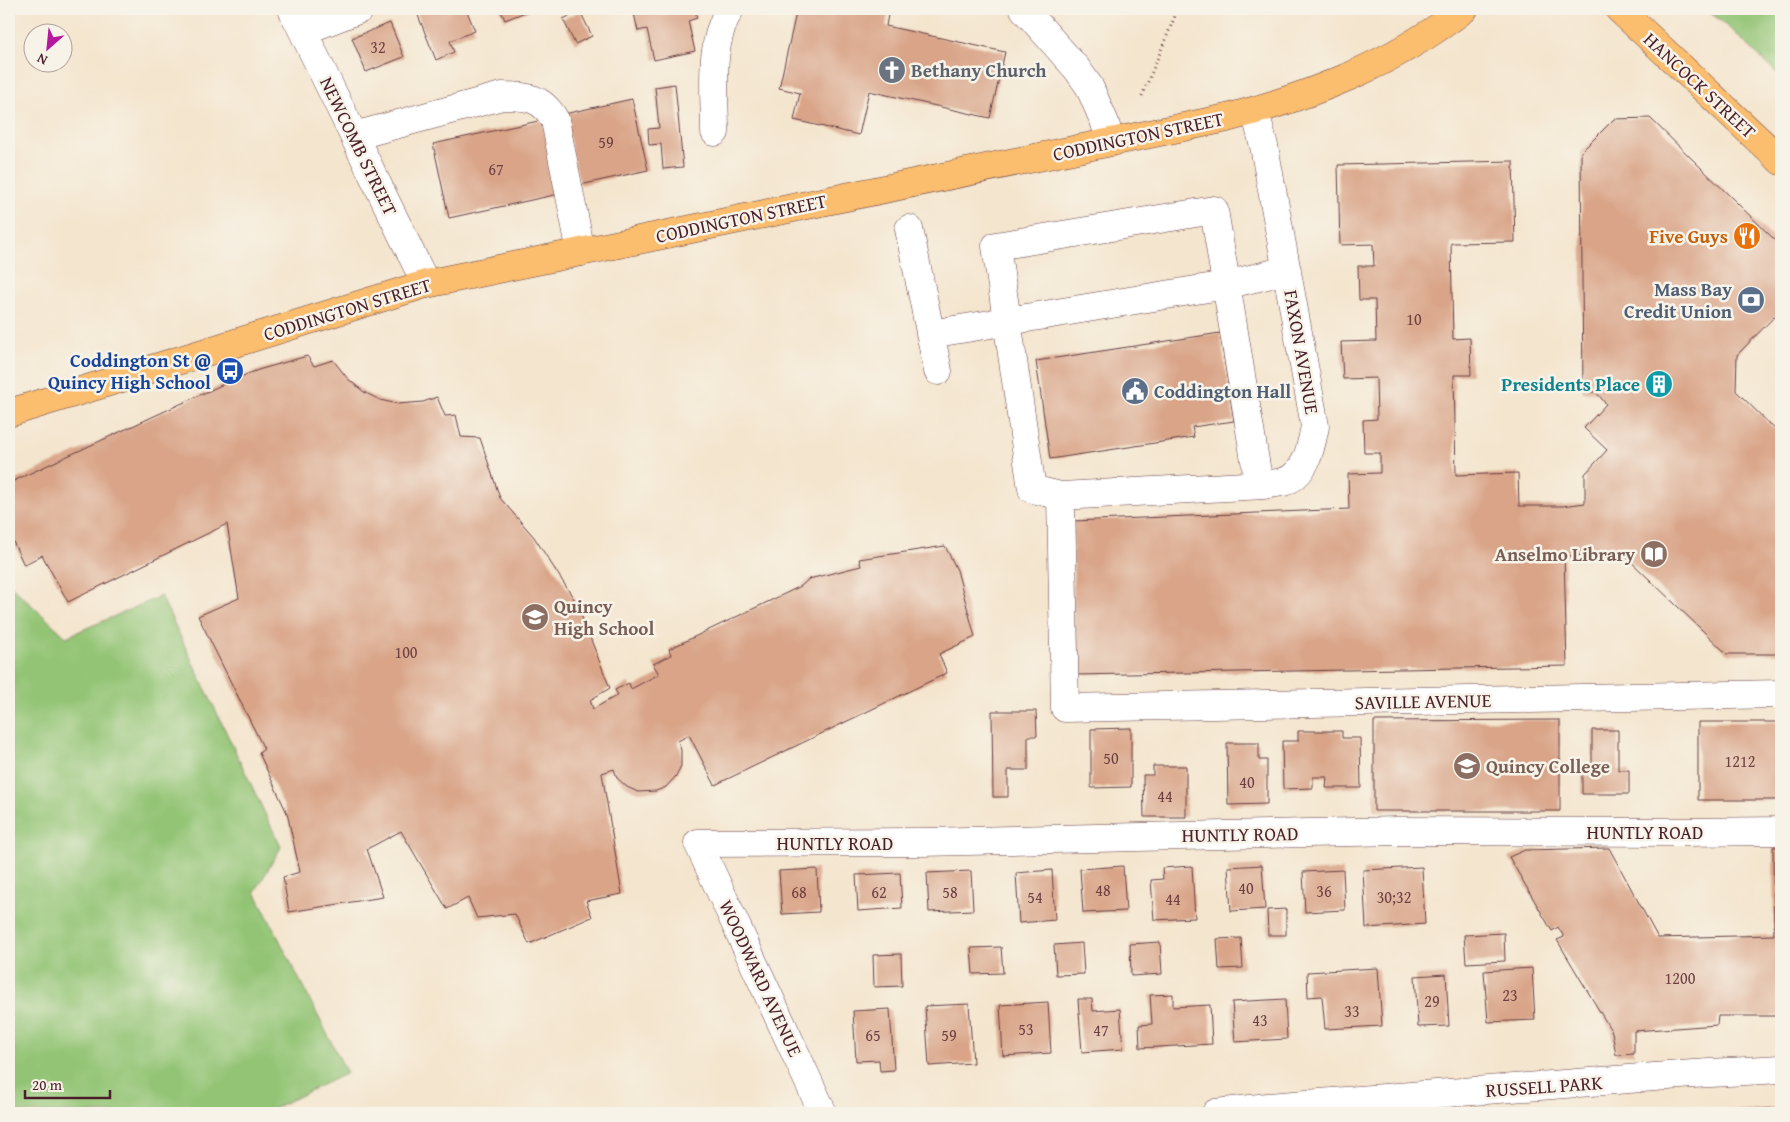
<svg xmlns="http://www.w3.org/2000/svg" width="1790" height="1122" viewBox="0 0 1790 1122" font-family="'Gentium Book Plus',serif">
	<rect width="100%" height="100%" fill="#f7f3e8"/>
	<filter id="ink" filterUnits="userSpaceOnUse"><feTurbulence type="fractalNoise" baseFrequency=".02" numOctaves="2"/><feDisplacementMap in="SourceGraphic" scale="10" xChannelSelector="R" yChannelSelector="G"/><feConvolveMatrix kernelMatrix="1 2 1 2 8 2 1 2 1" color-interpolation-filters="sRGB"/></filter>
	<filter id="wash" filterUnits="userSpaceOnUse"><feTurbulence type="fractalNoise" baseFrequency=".0096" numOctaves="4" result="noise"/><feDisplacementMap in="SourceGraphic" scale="20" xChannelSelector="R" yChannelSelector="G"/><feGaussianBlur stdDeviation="1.12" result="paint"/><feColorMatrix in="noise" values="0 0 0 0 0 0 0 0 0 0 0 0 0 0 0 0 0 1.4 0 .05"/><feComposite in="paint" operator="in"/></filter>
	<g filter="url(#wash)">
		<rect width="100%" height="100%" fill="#f4e5ce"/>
		<path fill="#93c475" stroke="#6e7250" d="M1706,9H1781V77L1734,32Z
			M9,584L66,637L161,596L281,847L255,892L347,1073L264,1113H9Z"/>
		<g id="blocks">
			<path fill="#d9a488" d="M427,9H466L475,31L450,41L454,52L436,60L417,13Z
				M500,9H533L505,20Z
				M633,9H695L697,18L688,21L695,51L654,60L647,29L638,31Z
				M797,9H889L886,26L1005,52L990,118L869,91L859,135L794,120L800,93L779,88Z
				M580,11L592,36L575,44L563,19Z
				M390,23L404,57L366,72L352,38Z
				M675,84L683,167L663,169L661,144L649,145L648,129L659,128L655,87Z
				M632,99L648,170L580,185L564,114Z
				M1650,118L1780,245V311L1737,355L1736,391L1781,435V654H1727L1623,554L1564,556L1567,666L1074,675L1073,521L1349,509L1348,474L1380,473V453H1364L1363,420L1377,419L1376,378L1343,379L1341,342L1376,341L1375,300H1359L1358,266H1374L1373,244L1340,245L1338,165L1513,161L1515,242L1451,243L1453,339L1470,338L1471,375H1454L1456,475L1518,473L1519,506H1563L1585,503V474L1607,450L1584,428L1606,404L1596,392H1583L1581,152L1614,119Z
				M543,120L559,194L449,218L433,144Z
				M1220,333L1234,421L1192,427L1194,437L1050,459L1036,361Z
				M307,356L314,366L333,360L348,379L364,392L380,400L398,404L423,402L437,397L445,416L456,415L461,437L480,438L500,498L534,537L576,602L610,688L590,700L593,709L618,695L615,690L629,683L631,689L659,674L653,664L671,655L669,649L801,586L809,579L861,566L859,559L945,546L957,570L975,637L939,654L947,673L715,785L689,735L678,741L681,750V766L676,776L666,787L656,791L638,792L627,787L617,778L614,769L602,773L622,894L586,901L592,917L529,944L515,914L477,918L468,898L447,909L401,831L367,849L383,897L289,912L283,877L300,872L287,813L259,753L264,749L198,616L239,598L227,524L68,602L42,555L24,565L9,533V501L11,499L9,492V483L228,382L258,370Z
				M992,711H1036L1037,736H1028V770H1008V797H993Z
				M1560,720V811H1374V721Z
				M1698,722H1781V800H1698Z
				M1131,728V787L1091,788V729Z
				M1592,730H1618V770H1629V794H1582V770H1592Z
				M1298,731H1342V738H1360L1361,788H1326L1327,777H1313V788L1283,789L1282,741H1298Z
				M1227,743H1259V760H1267V804L1228,805Z
				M1153,766H1186V817H1144L1143,775H1153Z
				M1773,847H1781V1023L1779,1016H1718L1717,1025L1634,1031V1054L1616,1055L1612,1032L1557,940L1564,937L1558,927L1552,931L1509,857L1525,850L1609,848L1658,938L1774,935Z
				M1262,865L1265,909L1231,911L1228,867Z
				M1123,866L1126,911L1083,913L1080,869Z
				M1192,866L1195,918L1154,920L1151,880L1163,879L1162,868Z
				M1422,867L1425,924L1366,928L1363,870Z
				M817,869L819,912L782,914L779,871Z
				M1052,870L1055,920L1019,923L1016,873Z
				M1343,870L1345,910L1305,912L1303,872Z
				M971,871L973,910L929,912L927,873Z
				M900,873L902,908L858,911L856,875Z
				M1286,909V935H1268L1267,910Z
				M1504,933L1505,961L1466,963L1464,935Z
				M1241,938L1243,968L1219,969L1217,939Z
				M1160,942L1162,974L1131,976L1130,944Z
				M1082,943L1084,974L1056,975L1054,945Z
				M1001,947L1003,973L973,974L971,948Z
				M901,954L902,986L874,987L873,955Z
				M1378,968L1382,1026L1325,1029L1322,996L1308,997L1307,972Z
				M1532,968L1535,1020L1488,1022L1484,971Z
				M1446,974L1449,1026L1418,1027L1415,976Z
				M1173,994V1007L1210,1005L1212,1044L1140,1048L1139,1025L1152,1024L1150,995Z
				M1078,999H1092L1093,1011L1120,1009L1123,1049L1082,1052Z
				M1285,999L1287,1039L1235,1042L1232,1002Z
				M1048,1002L1051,1053L1003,1056L1000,1005Z
				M969,1004L973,1063L929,1066L925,1006Z
				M890,1009L894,1070L880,1071L879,1060L856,1061L853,1011Z
				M1781,1108V1113H1733V1111Z"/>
		</g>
	</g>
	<g filter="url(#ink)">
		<use href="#blocks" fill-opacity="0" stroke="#643d43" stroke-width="1"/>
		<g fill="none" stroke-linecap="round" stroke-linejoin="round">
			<g stroke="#643d43" stroke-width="29">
				<path id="minor" d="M292,9L426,284
					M1024,9L1077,69L1089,86L1105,123L1110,141
					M303,31L360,9
					M1255,111L1264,146L1315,426C1311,446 1307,475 1283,482C1277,483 1270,484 1264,485L1061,496L1032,489L996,246L1214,210L1259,485
					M715,132C715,92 708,44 730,9
					M354,136L502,96C527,96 542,97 555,120L581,252
					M909,229L938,371
					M930,334L1226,285L1287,270
					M1061,496L1065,708L1781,694
					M823,1113L698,843L923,842L1397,831L1685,832L1781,831
					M1216,1113L1268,1107L1693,1074L1781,1069"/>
			</g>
			<g stroke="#643d43" stroke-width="29">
				<path id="major" d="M1619,9L1781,161
					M9,413L426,284L1227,118C1314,95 1392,64 1464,9"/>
			</g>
			<path stroke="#643d43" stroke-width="3" stroke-dasharray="1 4" stroke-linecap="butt" d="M1142,96L1178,9"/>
			<use href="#minor" stroke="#fff" stroke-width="28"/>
			<use href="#major" stroke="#fbbd6e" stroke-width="28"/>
		</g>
	</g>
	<defs>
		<g id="church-disc" transform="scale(1.4375)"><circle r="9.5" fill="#6b7280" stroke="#f7f3e8"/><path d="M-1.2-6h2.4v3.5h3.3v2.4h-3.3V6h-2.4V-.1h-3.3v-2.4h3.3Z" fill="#fff"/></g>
		<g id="restaurant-disc" transform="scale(1.4375)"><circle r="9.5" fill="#e8710a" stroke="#f7f3e8"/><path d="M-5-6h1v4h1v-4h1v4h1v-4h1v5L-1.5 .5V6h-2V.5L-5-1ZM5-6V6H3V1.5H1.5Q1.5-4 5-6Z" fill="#fff"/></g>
		<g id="bank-disc" transform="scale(1.4375)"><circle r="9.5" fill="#5c6f8a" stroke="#f7f3e8"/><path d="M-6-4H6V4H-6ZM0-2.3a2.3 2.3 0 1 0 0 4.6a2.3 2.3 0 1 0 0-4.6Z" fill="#fff"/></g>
		<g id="bus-disc" transform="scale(1.4375)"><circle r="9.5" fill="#1a4fb4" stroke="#f7f3e8"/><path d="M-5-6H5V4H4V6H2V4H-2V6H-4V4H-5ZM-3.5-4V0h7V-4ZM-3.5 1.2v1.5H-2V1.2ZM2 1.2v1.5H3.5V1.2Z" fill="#fff"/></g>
		<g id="building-disc" transform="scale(1.4375)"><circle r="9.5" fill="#0f9aa8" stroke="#f7f3e8"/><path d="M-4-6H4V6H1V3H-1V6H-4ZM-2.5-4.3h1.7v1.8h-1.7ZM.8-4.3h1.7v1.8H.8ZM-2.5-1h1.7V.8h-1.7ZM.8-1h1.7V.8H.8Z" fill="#fff"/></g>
		<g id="civic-disc" transform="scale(1.4375)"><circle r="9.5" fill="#5c6f8a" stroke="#f7f3e8"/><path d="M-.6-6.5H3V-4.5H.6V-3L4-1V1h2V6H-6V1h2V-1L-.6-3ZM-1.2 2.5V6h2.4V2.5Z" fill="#fff"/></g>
		<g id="library-disc" transform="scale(1.4375)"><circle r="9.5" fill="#8d6e63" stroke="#f7f3e8"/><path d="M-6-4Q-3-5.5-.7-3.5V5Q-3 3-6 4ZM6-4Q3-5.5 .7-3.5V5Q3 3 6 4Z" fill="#fff"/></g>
		<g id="school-disc" transform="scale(1.4375)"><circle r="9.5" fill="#8d6e63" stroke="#f7f3e8"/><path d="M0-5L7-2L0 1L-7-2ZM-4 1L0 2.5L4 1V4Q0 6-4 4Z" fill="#fff"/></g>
		<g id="university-disc" transform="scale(1.4375)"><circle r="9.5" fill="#8d6e63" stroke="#f7f3e8"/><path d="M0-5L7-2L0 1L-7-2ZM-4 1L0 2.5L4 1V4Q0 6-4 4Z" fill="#fff"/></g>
	</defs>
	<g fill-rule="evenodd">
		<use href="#church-disc" x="892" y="70"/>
		<use href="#restaurant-disc" x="1747" y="236"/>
		<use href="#bank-disc" x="1751" y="300"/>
		<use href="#bus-disc" x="230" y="371"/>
		<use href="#building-disc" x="1659" y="384"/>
		<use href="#civic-disc" x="1135" y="391"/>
		<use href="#library-disc" x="1654" y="554"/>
		<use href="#school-disc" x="535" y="617"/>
		<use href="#university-disc" x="1467" y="766"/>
	</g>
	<g text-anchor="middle" stroke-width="5" stroke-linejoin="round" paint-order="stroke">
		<g font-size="16" fill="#6e4042">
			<text x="378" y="53">32</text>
			<text x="606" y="148">59</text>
			<text x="496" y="175">67</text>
			<text x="1414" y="325">10</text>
			<text x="406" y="658">100</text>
			<text x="1111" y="764">50</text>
			<text x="1740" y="767">1212</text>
			<text x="1247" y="788">40</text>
			<text x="1165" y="802">44</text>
			<text x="1246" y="894">40</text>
			<text x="1103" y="896">48</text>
			<text x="1324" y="897">36</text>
			<text x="799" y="898">68</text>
			<text x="879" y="898">62</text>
			<text x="950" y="898">58</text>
			<text x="1035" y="903">54</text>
			<text x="1394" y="903">30;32</text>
			<text x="1173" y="905">44</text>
			<text x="1680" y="984">1200</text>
			<text x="1510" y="1001">23</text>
			<text x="1432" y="1007">29</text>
			<text x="1352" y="1017">33</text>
			<text x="1260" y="1026">43</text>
			<text x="1026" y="1035">53</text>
			<text x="1101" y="1036">47</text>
			<text x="873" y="1041">65</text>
			<text x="949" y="1041">59</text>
		</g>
		<g font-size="19" font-weight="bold" fill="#5b616d" stroke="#f7f3e8" text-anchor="start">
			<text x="911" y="77">Bethany Church</text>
		</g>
		<g font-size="19" fill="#4a1f2b" stroke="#f7f3e8">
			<text transform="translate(1700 85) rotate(43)" y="7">HANCOCK STREET</text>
			<text transform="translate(1138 136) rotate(-12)" y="7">CODDINGTON STREET</text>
			<text transform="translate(359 146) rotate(64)" y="7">NEWCOMB STREET</text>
			<text transform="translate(741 218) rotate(-12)" y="7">CODDINGTON STREET</text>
			<text transform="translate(347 309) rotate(-17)" y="7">CODDINGTON STREET</text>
			<text transform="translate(1302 352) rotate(80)" y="7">FAXON AVENUE</text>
			<text transform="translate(1423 701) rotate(-1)" y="7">SAVILLE AVENUE</text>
			<text x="1645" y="839">HUNTLY ROAD</text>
			<text transform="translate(1240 834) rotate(-1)" y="7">HUNTLY ROAD</text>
			<text x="835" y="850">HUNTLY ROAD</text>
			<text transform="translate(761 978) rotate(65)" y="7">WOODWARD AVENUE</text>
			<text transform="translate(1544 1086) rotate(-4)" y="7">RUSSELL PARK</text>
		</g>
		<g font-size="19" font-weight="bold" fill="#c56008" stroke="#f7f3e8" text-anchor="end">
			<text x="1728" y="243">Five Guys</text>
		</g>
		<g font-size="19" font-weight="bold" fill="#4e5e75" stroke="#f7f3e8" text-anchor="end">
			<text x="1732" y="296">Mass Bay<tspan x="1732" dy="22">Credit Union</tspan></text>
			<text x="1154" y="398" text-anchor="start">Coddington Hall</text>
		</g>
		<g font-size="19" font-weight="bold" fill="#164399" stroke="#f7f3e8" text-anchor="end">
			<text x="211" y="367">Coddington St @<tspan x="211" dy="22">Quincy High School</tspan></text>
		</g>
		<g font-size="19" font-weight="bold" fill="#0d838f" stroke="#f7f3e8" text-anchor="end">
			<text x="1640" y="391">Presidents Place</text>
		</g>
		<g font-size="19" font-weight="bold" fill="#785e54" stroke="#f7f3e8" text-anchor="start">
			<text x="1635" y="561" text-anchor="end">Anselmo Library</text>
			<text x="554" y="613">Quincy<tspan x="554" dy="22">High School</tspan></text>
			<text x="1486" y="773">Quincy College</text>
		</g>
	</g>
	<rect width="1790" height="1122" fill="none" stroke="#f7f3e8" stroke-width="30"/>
	<g transform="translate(48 48) rotate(207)"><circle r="24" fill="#f7f3e8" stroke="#b29e9c"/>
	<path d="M0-4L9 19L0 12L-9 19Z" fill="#b5179e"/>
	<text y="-8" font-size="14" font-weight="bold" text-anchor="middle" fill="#4a1f2b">N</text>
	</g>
	<path d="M25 1090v8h85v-8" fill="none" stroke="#4a1f2b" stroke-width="2.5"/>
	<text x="32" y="1090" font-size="15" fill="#4a1f2b" stroke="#f7f3e8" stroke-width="4" paint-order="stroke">20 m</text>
</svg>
